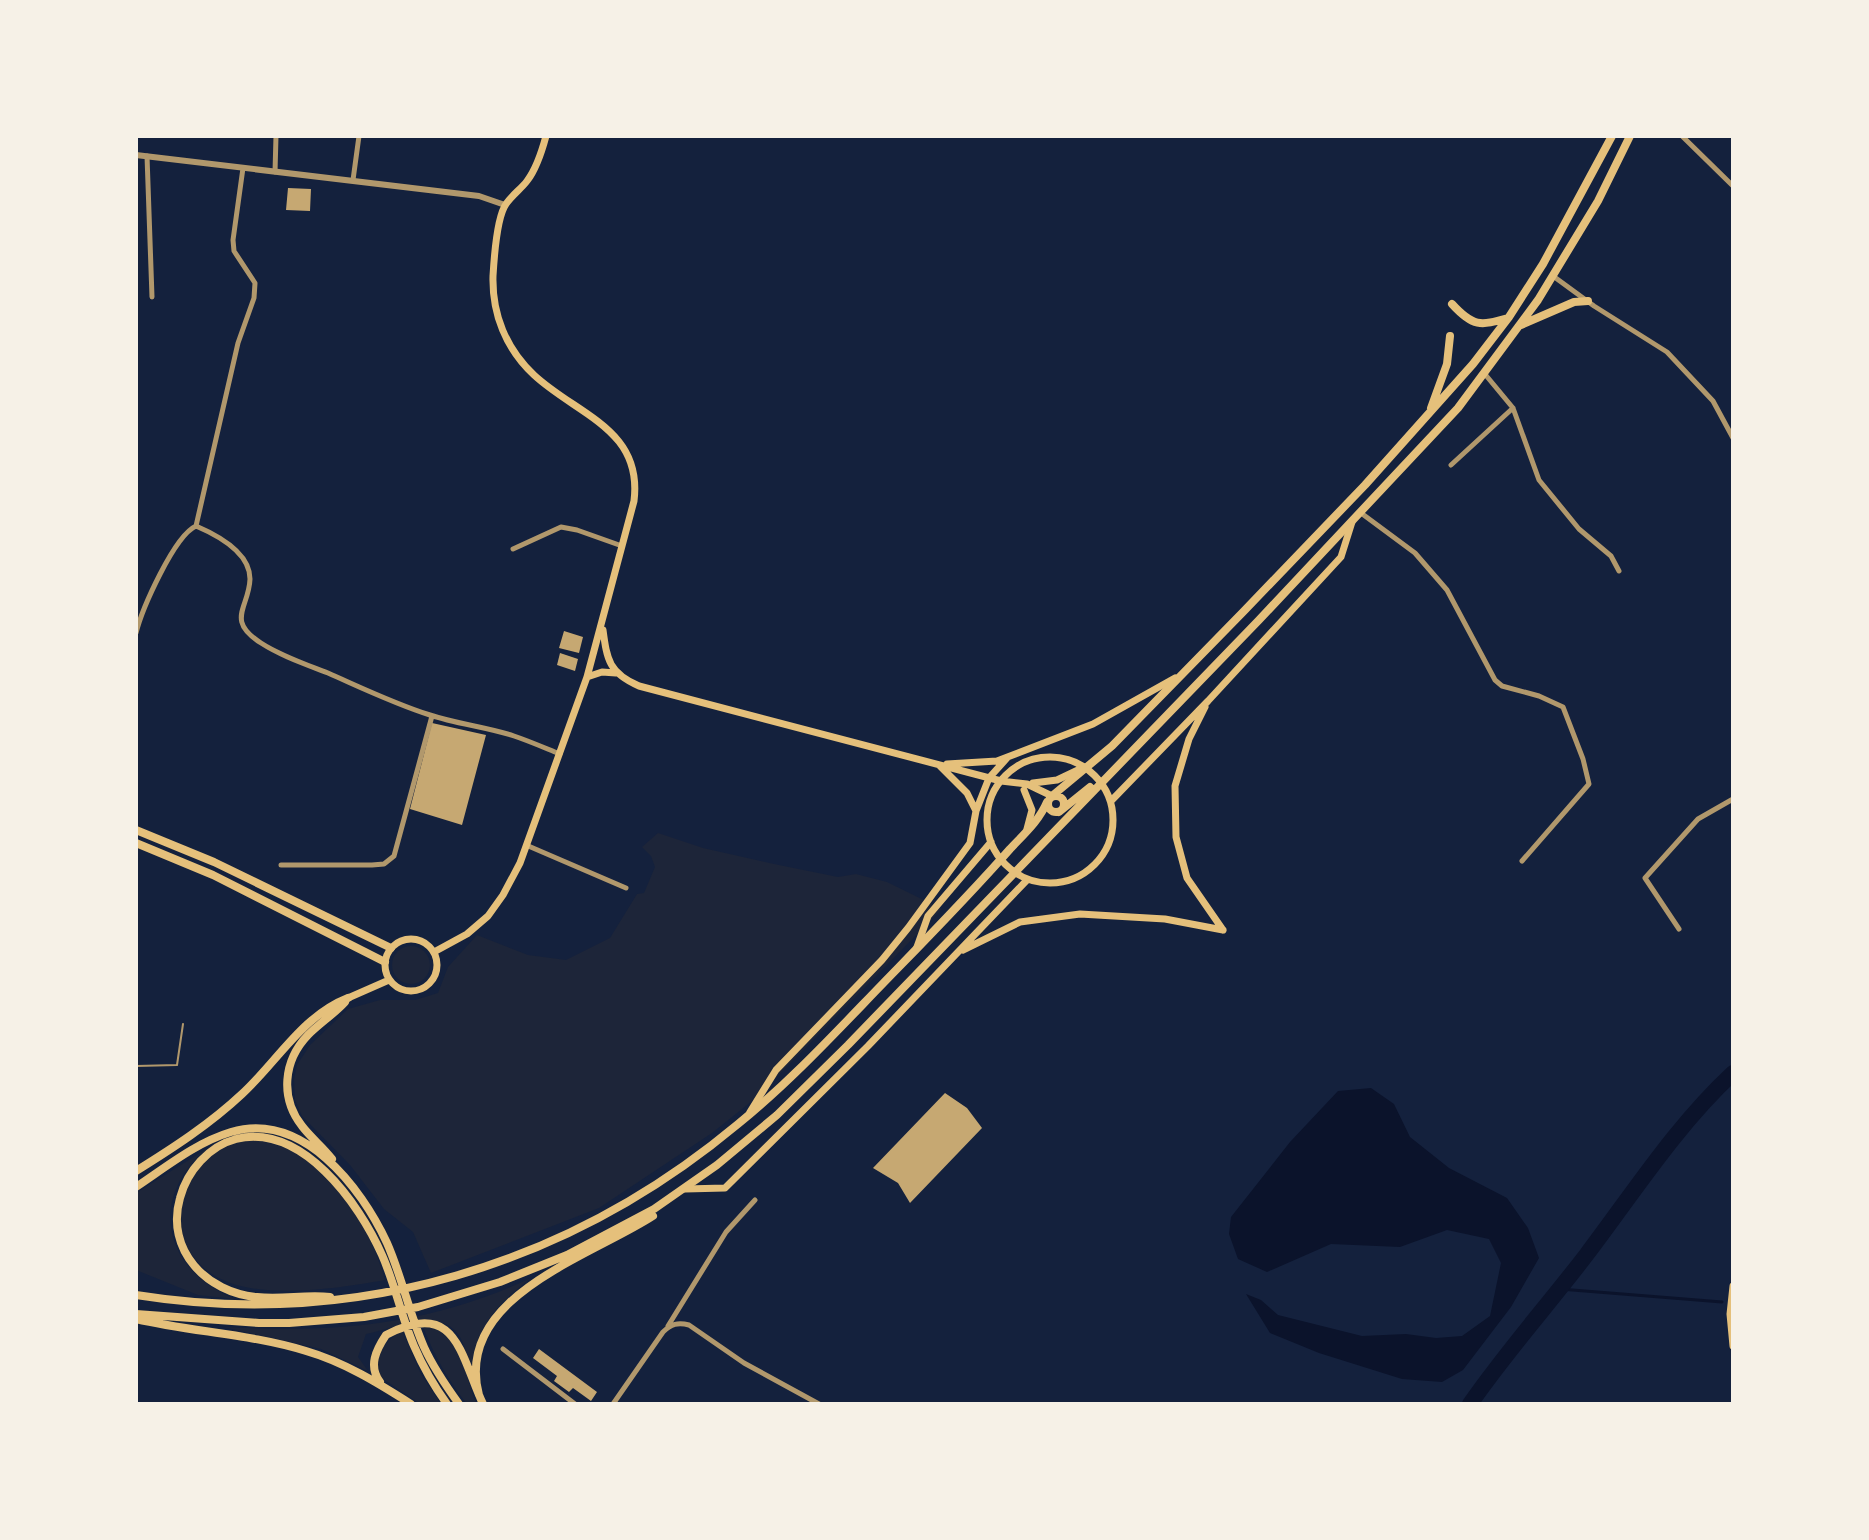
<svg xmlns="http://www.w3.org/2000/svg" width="1869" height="1540" viewBox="0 0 1869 1540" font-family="'Golos Text',sans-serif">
	<rect width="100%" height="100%" fill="#14213d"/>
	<path fill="#1d2539" d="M658,833L703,848L774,864L838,877L856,874L887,882L942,909L757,1097L712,1133L599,1208L431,1273L413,1232L384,1209L350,1165L302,1116L295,1100L294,1080L297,1065L310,1045L348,1009L380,1000H415L438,993L448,967L477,935L528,955L566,960L610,938L637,894L644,893L655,867L651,856L642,847Z
		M392 965a19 19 0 1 1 38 0a19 19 0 1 1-38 0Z
		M255,1140C270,1143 284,1146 297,1154C340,1180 372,1232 385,1280C340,1288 263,1300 221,1279C150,1245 180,1144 255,1140Z
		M208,1148C146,1199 164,1270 235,1299L198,1295L136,1270V1193Z
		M531,1278C498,1304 478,1323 471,1367C467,1357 465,1346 460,1337C441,1306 394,1329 366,1334L358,1357L368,1371L321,1349L223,1327C337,1333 427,1326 531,1278Z
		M423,1327C461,1328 464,1376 477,1404H467C448,1380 434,1355 423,1327Z
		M402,1331L421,1374L441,1404H420L379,1376C371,1357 386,1340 402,1331Z"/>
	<path fill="#0b132b" d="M1371,1088L1394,1104L1410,1137L1449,1168L1507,1198L1528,1228L1539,1258L1511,1307L1463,1370L1442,1382L1402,1379L1319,1353L1270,1333L1246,1294L1261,1300L1278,1315L1362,1336L1406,1334L1436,1338L1462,1336L1490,1316L1501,1263L1489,1239L1447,1230L1400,1247L1331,1244L1267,1272L1238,1259L1229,1234L1231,1217L1290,1142L1338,1091Z"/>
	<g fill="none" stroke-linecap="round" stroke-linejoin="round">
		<path stroke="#0b132b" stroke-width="3" d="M1560,1289L1722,1302"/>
		<path stroke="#0b132b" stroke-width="16" d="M1470,1404C1506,1352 1548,1305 1587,1254C1634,1192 1676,1126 1733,1073"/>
	</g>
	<path fill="#c6a872" d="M288,188L311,189L310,211L286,210Z
		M564,631L583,637L579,653L559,648Z
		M560,653L578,659L575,671L557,665Z
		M432,723L486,735L462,825L410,809Z
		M945,1093L967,1108L982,1128L910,1203L898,1183L873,1168Z
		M539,1349L597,1392L591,1401L573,1388L569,1392L554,1381L557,1376L533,1358Z"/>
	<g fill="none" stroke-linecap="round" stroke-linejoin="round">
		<path stroke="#b1986c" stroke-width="2" d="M136,1066L177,1065L183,1024"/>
		<path stroke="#b1986c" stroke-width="5" d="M1682,136L1733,186
			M147,156L152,297
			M275,172L276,136
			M353,180L359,136
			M1553,276L1594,306L1667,352L1713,401L1733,438
			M1484,373L1513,408L1539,480L1579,529L1611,556L1619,571
			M1451,465L1513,408
			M1361,513L1415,553L1447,590L1495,680L1502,686L1539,696L1563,707L1583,759L1589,784L1522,861
			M196,526L238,343L254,298L255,283L234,251L233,240L243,168
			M513,549L561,527L577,530L622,546
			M136,633C142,609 174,536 196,526C217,535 250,552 250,579C249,608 225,620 261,643C281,656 305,664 328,673C362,688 395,704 430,715C457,724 487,727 514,736C529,741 545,748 560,754
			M526,845L626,888
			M281,865H372L384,864L394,856L432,716
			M1679,929L1645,878L1698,819L1733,799
			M668,1326L726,1232L755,1200
			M503,1349L575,1404
			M613,1404L663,1332C671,1324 678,1322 689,1325L744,1363L819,1404"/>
		<path stroke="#b1986c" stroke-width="6" d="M136,155L479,196L505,205"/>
		<path stroke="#e5c07b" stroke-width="7" d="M603,630C607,660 609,673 639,686L1001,781L1027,784L1052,796
			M587,677L602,672L616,673
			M1205,707L1189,739L1175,786L1176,837L1187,878L1223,930
			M987 820a63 63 0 1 1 126 0a63 63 0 1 1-126 0Z
			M947,764L997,761L1093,724L1175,678
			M1033,783L1057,780L1078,770
			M1024,790L1032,810L1027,829
			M1111,801L1208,701L1341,557L1352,522
			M976,811L989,778L1007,758
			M385 965a26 26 0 1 1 52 0a26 26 0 1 1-52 0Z
			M917,947L928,916L991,842
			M963,950L1020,922L1080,914L1165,919L1223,930
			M434,952L467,934L488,916L503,895L520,863L587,677L634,501C643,429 577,415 534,375C506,349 492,314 493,276C494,259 497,217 506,204C512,195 521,189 527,181C537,168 542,151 546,136
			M348,998L389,980
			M750,1112L776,1070L882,960L908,928L970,843L976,811L967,793L940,766
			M685,1189L725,1188L868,1046L1027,880
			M1733,1286L1730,1314L1733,1346"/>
		<path stroke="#e5c07b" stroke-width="8" d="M136,830L214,862L391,948
			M136,843L213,875L385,962"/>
		<path stroke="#e5c07b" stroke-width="8" d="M1452,304C1473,327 1480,326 1508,318
			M1521,325L1574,302L1588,301
			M1431,408L1447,364L1450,336
			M1048 804a8 8 0 1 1 16 0a8 8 0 1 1-16 0Z
			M1052,796L1112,746L1244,611L1365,485L1473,364L1509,317L1543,264L1612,136
			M1059,812L1090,787
			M332,1159C323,1147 311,1138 302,1126C280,1098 283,1061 308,1035C320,1023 334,1014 345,1002
			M136,1171C173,1148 210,1124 242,1094C277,1062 302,1016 348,998
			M136,1187C166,1167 197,1142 231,1132C303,1111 361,1187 387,1243C402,1277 409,1313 424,1347C433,1367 446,1386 459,1404
			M136,1295C355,1330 568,1266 738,1124C796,1077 846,1021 898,968C936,929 974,890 1010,849C1024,834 1039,821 1047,802
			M330,1297C306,1294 282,1300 257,1297C207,1293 165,1250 180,1198C187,1171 209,1146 236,1139C302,1123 359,1203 382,1255C395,1284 401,1316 414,1346C423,1367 434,1386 447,1404
			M136,1314L259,1323H289L364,1317L418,1307L500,1282L567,1255L654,1209L717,1165L777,1115L848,1045L1259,620L1458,408L1538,300L1598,201L1630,136
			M136,1319C192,1332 251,1334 306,1351C344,1362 378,1383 411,1404
			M380,1382C368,1366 376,1350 386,1335C457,1298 460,1355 483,1404
			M479,1395C453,1297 590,1257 653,1216"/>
	</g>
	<rect width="1869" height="1540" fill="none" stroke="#f6f1e7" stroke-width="276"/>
</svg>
